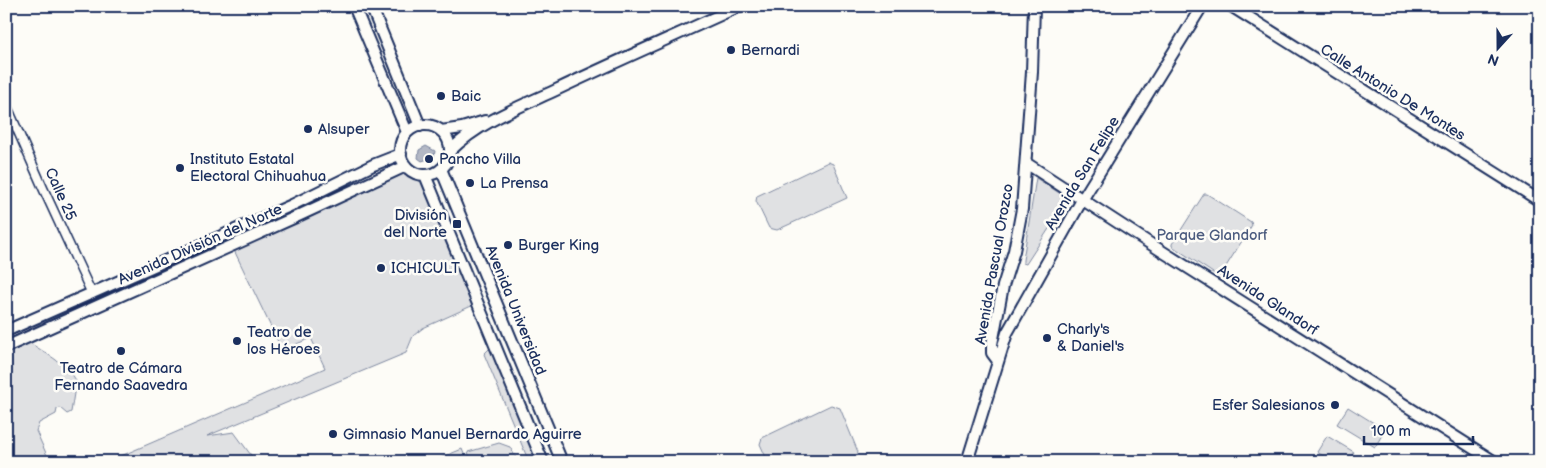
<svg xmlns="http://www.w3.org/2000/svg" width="1546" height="468" viewBox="0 0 1546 468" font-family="'Balsamiq Sans',sans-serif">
	<rect width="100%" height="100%" fill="#fdfcf7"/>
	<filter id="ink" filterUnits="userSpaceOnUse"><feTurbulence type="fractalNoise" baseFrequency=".02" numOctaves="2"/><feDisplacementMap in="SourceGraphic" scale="10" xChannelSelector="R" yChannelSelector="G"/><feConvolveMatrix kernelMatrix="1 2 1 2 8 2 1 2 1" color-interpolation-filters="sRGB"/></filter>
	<g filter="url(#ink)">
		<path fill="#e0e1e3" stroke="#7e88a0" d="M828,162L833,164L847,198L777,230L769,228L756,201L757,196Z
			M406,166L411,170L425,175L478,303L423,328L413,336L406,353L207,436L234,432L256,462H107L325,368L311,338L282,350L232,246Z
			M1036,178L1067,198V201L1026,264L1023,263V260Z
			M1204,194H1207L1251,222L1252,225L1220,276L1216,275L1172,246V244Z
			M28,342C41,350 71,367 76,381L71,412L67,414L60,408L57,409L56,414L39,423L36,431L50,462H6V351Z
			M492,346L540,462H529L484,354Z
			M831,405L840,408L858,452L855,462H768L760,444L762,438Z
			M1348,407L1385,430L1375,447L1337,424Z
			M1327,436L1354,452L1348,462H1333L1317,452Z
			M499,443L510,447L518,462H471L468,452Z
			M462,449L464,454L448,462H431Z"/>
		<path fill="#b3b8c5" stroke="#76819c" d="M426,146L435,151L434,157L422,161L418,158L419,150Z"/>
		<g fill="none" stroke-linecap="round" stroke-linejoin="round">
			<g stroke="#1b2f5e" stroke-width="11">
				<path id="minor" d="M6,104L43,188L92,294"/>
			</g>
			<g stroke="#1b2f5e" stroke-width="14">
				<path id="major" d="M354,6L407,132
					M371,6L420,126
					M1231,6L1540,201
					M400 150a25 25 0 1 1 50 0a25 25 0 1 1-50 0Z
					M441,131L462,128L485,121
					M450,151C479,122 519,107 556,90C617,61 679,34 740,6
					M1026,163L1160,250L1495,462
					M441,169L562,462
					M425,175L543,462
					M6,331L292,205L373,165L401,154
					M6,347L298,216L406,166
					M998,361L992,353V344L1003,286L1014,251L1022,209L1032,72L1034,6
					M967,462L1007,333L1082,200L1202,6"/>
			</g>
			<use href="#minor" stroke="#fdfcf7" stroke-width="8"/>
			<use href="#major" stroke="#fdfcf7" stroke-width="10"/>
		</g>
	</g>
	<g fill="#1b2f5e" stroke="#fdfcf7" stroke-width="2">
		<circle cx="731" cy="50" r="5"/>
		<circle cx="441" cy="96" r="5"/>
		<circle cx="308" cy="129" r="5"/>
		<circle cx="429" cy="159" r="5"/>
		<circle cx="180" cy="168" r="5"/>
		<circle cx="470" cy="183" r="5"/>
		<rect x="452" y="219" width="10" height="10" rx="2.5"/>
		<circle cx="508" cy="245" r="5"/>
		<circle cx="381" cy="268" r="5"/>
		<circle cx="1047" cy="338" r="5"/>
		<circle cx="237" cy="341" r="5"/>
		<circle cx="121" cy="351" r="5"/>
		<circle cx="1335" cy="405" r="5"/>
		<circle cx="333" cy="434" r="5"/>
	</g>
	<g text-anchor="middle" stroke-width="5" stroke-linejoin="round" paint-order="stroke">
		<g font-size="15" fill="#1b2f5e" stroke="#fdfcf7" text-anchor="start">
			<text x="741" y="55">Bernardi</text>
			<text x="451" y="101">Baic</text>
			<text x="318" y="134">Alsuper</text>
			<text x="190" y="164">Instituto Estatal<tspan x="190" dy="17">Electoral Chihuahua</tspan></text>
			<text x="439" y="164">Pancho Villa</text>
			<text x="480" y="188">La Prensa</text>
			<text x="447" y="220" text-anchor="end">División<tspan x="447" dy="17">del Norte</tspan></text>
			<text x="518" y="250">Burger King</text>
			<text x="391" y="273">ICHICULT</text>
			<text x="1057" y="334">Charly's<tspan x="1057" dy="17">&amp; Daniel's</tspan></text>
			<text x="247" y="337">Teatro de<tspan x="247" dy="17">los Héroes</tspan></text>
			<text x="121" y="373" text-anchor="middle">Teatro de Cámara<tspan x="121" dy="17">Fernando Saavedra</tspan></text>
			<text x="1325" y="410" text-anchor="end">Esfer Salesianos</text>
			<text x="343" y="439">Gimnasio Manuel Bernardo Aguirre</text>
		</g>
		<g font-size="15" fill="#1b2f5e" stroke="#fdfcf7">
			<text transform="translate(1393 92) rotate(32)" y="5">Calle Antonio De Montes</text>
			<text transform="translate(1082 173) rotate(-59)" y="5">Avenida San Felipe</text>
			<text transform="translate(61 194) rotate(66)" y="5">Calle 25</text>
			<text transform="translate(200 244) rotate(-24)" y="5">Avenida División del Norte</text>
			<text transform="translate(994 264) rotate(-80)" y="5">Avenida Pascual Orozco</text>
			<text transform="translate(1268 300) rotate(33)" y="5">Avenida Glandorf</text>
			<text transform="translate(516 310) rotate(68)" y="5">Avenida Universidad</text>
		</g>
		<g font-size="15" fill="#4c5c7f" stroke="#fdfcf7">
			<text x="1212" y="240">Parque Glandorf</text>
		</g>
	</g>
	<rect width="1546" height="468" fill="none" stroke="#fdfcf7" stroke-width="25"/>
	<rect x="12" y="12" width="1521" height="443" fill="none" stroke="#1b2f5e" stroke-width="2" filter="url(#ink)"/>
	<g transform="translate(1498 48) rotate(201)" stroke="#fdfcf7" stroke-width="4" paint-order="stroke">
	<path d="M0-4L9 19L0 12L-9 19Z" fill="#1b2f5e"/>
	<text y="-8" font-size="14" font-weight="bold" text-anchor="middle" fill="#1b2f5e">N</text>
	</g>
	<path d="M1364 436v8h109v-8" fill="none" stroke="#1b2f5e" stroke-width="2.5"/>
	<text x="1371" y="436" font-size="15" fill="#1b2f5e" stroke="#fdfcf7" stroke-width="4" paint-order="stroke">100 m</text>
</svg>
